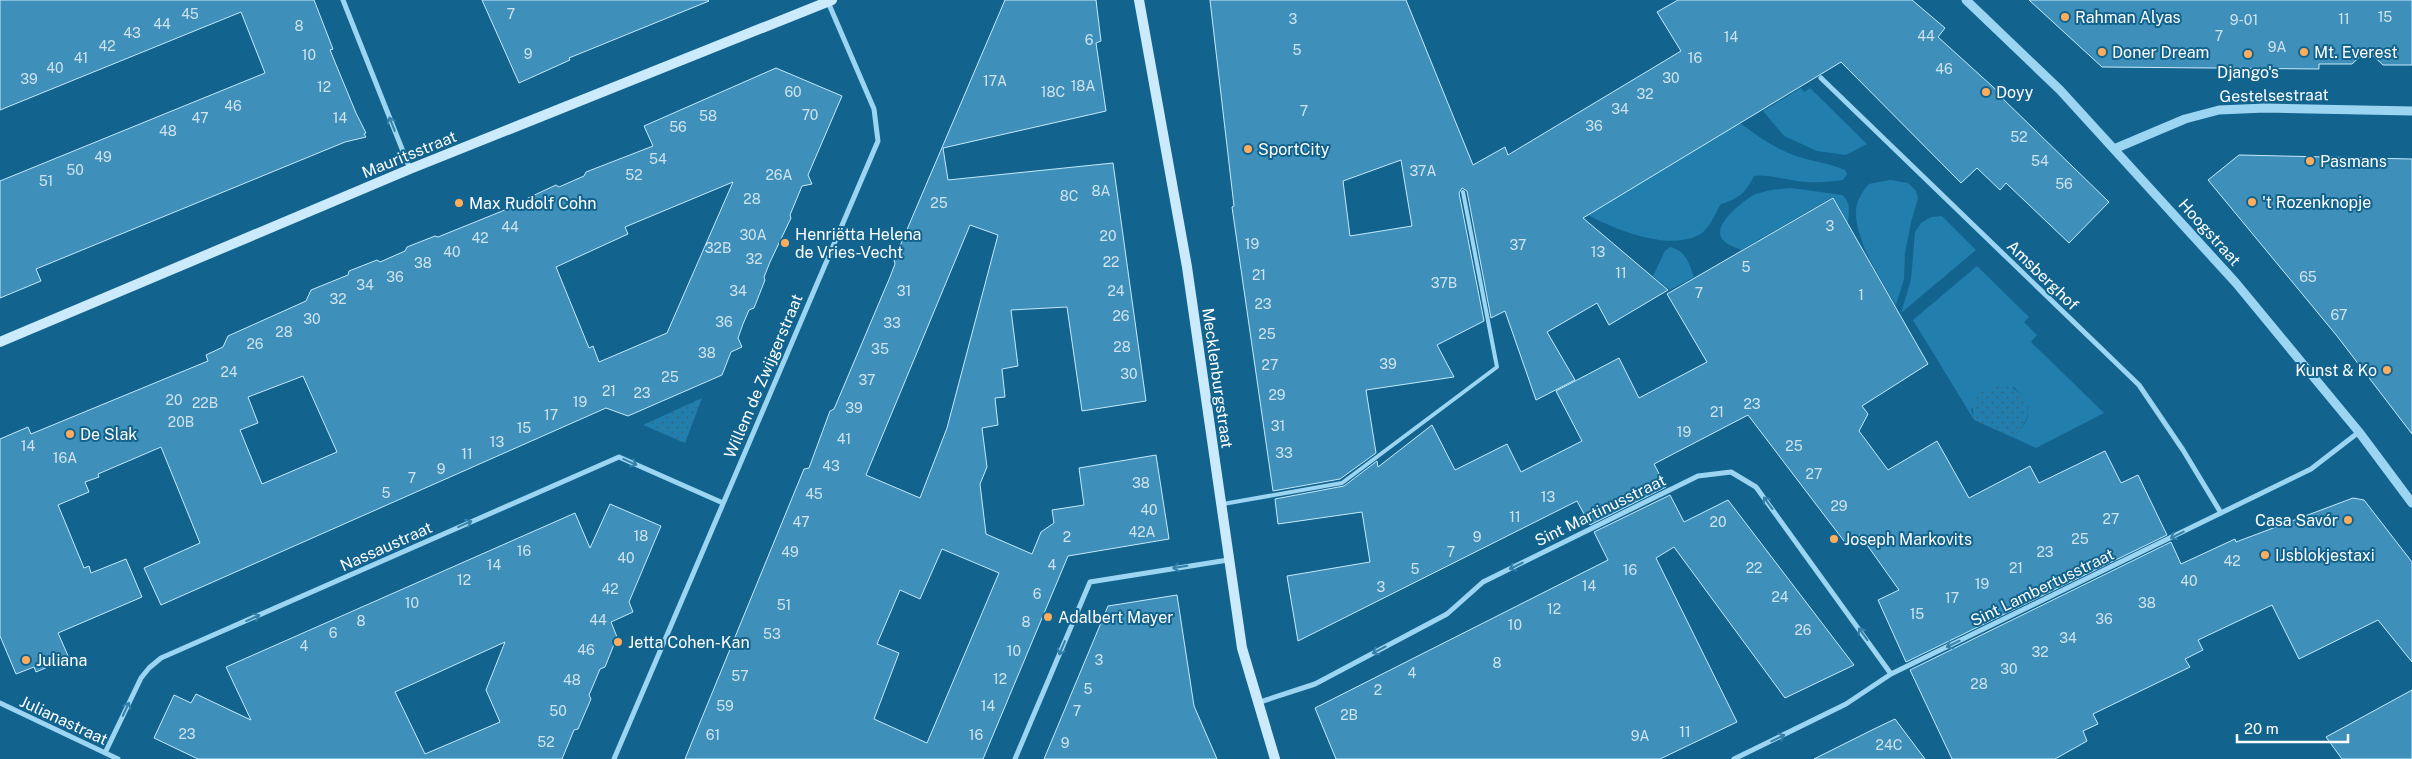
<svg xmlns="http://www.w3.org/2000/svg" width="2412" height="759" viewBox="0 0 2412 759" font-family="'Public Sans',sans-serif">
	<defs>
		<pattern id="park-dots" width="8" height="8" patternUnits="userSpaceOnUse" patternTransform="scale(1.25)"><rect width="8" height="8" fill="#217ead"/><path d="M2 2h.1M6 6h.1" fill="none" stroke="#346881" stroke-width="1.8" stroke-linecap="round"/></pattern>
	</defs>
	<rect width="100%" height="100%" fill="#12648f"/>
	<path fill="#217ead" d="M1801,88L1804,92L1810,88L1867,144L1846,155L1817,151L1784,136L1763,111Z
		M1740,123C1760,138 1778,151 1803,158C1817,162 1831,164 1845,170L1847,174L1843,180C1832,181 1820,183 1808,182C1794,182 1765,173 1754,176C1745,193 1740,198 1721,204C1715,213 1711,226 1702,233C1672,253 1616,230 1588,215Z
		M1890,180L1908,183L1916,191L1918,198L1911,222L1905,253L1904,279L1896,305C1882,282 1855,240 1856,212C1856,201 1862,192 1869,184Z
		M1791,188L1842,195C1851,202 1849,211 1848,223L1833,197L1741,250C1735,247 1724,244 1721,237C1714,223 1745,199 1756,194C1768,190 1779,189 1791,188Z
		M1942,216L1976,250L1901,313L1911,280L1915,232L1921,223L1931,217Z
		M1670,247C1686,251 1689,263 1694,277L1670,290L1653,276L1665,251Z
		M1977,266L2029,317L2024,322L2037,335L2031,342L2104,413L2036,448L2012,437C2033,420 2033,406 2014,387L1971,409L1974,420L1913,320Z"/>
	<path fill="url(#park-dots)" d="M2000,383C2031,392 2038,416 2012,437L1974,420C1969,399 1981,389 2000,383Z
		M702,398L685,443L643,425Z"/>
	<path fill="#3e90ba" stroke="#c4eafd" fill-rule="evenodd" d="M0,0H314L333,49L330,50L356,113L366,133L364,134L366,137L345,142L36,269L41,281L0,298V181L265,73L241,12L0,110Z
		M482,0H708L709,1L569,58L570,60L519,83Z
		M1005,0H1096L1101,41L1096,43L1106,111L943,148L948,180L1113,163L1146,401L1082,411L1067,307L1011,310L1018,366L1002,369L1005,397L995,398L998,425L982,428L987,467L980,484L986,534L1032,554L1041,532L1054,523L1052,510L1084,505L1079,468L1156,455L1169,539L1068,556L983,759H685L804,469L809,468L830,411L834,409L840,395L890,277L895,264L894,260ZM970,225L998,235L947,428L920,498L866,475ZM942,549L999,573L927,743L874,719L899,653L877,644L900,590L920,599Z
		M1210,0H1406L1473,165L1505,147L1508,155L1681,51L1657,12L1678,0H1912L1945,28L1938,37L2003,96L2001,97L2109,202L2069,243L2006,183L2000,190L1977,168L1961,183L1841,62L1583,218L1668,290L1609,325L1597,303L1547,332L1575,380L1536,400L1505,311L1491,318L1467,191L1462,188L1459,193L1484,321L1437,345L1454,377L1366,390L1376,453L1340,479L1273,491L1232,207L1234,206ZM1401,160L1412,226L1350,236L1343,181Z
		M2029,0H2412V65H2383L2367,50L2352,64H2319V69L2102,67Z
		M776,68L842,96L808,175L812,184L802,186L790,215L791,218L770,262L764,277L765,280L754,308L749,310L743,324L738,338L742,347L731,352L722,375L628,416L606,408L161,605L144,568L200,543L161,447L98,474L99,477L85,482L89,492L58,505L84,568L89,566L91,573L126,559L142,597L58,633L69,658L36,672L34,667L16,674L0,636V439L28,427L31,434L208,361L206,355L223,347L228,336L306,301L311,290L348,275L349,271L377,260L380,262L405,251L407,247L435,236L438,237L527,201L528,198L556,185L559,187L584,176L586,172L653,146L644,126ZM733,182L667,333L599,362L593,346L589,348L556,267L628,234L625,227ZM303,376L337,452L262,484L240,430L258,423L248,397Z
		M2239,155L2412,159V434L2337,336L2208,180Z
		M1833,198L1928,364L1862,406L1868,414L1859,431L1888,470L1937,441L1969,498L2030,466L2039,483L2105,451L2121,483L2138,475L2167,535L1906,662L1878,600L1899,590L1860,535L1847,545L1748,415L1654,464L1666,487L1590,525L1577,501L1298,641L1287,576L1370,562L1362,512L1278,524L1275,499L1344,486L1377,461L1378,467L1432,425L1455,470L1507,444L1521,472L1582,441L1556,391L1619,358L1639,398L1707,362L1667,294Z
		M1670,495L1684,522L1728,500L1854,665L1785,698L1674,547L1656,558L1737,722L1660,759H1336L1315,708L1608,560L1594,532Z
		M2353,498L2364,500L2412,562V662L2378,620L2299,659L2272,605L2198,640L2203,650L2185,659L2190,667L2093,714L2098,724L2083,731L2087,741L2055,759H1952L1910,670L2171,542L2181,564L2235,539L2236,542Z
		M610,504L661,526L629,602L633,612L611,622L617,637L605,667L600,669L595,681L589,695L591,699L578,729L574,730L562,759H198L154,738L174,695L191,703L196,694L251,720L226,667L575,513L590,548ZM505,642L486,690L500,722L425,754L395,692Z
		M1177,595L1194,706L1217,759H1044L1108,606Z
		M2412,690V759H2342L2326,737Z
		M1895,719L1925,759H1814L1874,729Z"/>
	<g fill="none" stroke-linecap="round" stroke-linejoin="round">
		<path stroke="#9cd5f2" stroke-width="4" d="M1223,504L1342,483L1497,367L1463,192"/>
		<path stroke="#9cd5f2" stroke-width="5" d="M343,0L410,169
			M1821,78L2139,385L2183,450L2221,513
			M0,703L118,759
			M1257,703L1315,684L1447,614L1483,582L1698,476L1731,472L1756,487L1891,674
			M105,753L141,678L149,668L161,658L619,457L723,503
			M614,759L878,141L874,109L828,2
			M1015,759L1090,582L1228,560
			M1734,759L1846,704L1891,674L2311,469L2359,432"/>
		<path stroke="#9cd5f2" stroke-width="9" d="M1966,0L2060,90L2236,283L2359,432L2412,503
			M2114,149L2185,119L2219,110L2265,108L2412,111"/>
		<path stroke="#cbebfc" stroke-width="10" d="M1139,0L1187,267L1242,648L1275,759
			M0,342L410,169L832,0"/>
	</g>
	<defs><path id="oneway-shaft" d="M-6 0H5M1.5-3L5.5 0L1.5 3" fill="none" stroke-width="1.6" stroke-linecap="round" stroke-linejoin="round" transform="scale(1.25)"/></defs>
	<g stroke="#3480a8">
		<use href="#oneway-shaft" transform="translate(392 124) rotate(-112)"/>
		<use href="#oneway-shaft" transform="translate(630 462) rotate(24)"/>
		<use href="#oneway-shaft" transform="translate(1768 503) rotate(-126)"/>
		<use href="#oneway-shaft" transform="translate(465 524) rotate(-24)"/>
		<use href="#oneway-shaft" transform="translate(2177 535) rotate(153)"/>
		<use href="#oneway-shaft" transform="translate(1516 566) rotate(154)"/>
		<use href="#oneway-shaft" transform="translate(1180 567) rotate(171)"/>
		<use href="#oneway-shaft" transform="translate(253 618) rotate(-24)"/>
		<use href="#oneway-shaft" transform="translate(1863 634) rotate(-126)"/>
		<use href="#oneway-shaft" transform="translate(1953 644) rotate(154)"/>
		<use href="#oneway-shaft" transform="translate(1062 648) rotate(113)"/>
		<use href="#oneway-shaft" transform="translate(1379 650) rotate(152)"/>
		<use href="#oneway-shaft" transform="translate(126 709) rotate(-65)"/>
		<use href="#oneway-shaft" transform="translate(1778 738) rotate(-26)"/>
	</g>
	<g fill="#ffad5d" stroke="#12648f" stroke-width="2">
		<circle cx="2065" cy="17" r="5"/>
		<circle cx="2102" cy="52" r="5"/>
		<circle cx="2304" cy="52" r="5"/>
		<circle cx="2248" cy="54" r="5"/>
		<circle cx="1986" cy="92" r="5"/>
		<circle cx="1248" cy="149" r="5"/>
		<circle cx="2310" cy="161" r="5"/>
		<circle cx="2252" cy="202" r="5"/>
		<circle cx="459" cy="203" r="5"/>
		<circle cx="785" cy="243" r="5"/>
		<circle cx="2387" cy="370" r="5"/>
		<circle cx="70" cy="434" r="5"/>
		<circle cx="2348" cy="520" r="5"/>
		<circle cx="1834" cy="539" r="5"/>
		<circle cx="2265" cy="555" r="5"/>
		<circle cx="1048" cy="617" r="5"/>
		<circle cx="618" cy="642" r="5"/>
		<circle cx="26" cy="660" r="5"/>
	</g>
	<g text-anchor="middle" stroke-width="4" stroke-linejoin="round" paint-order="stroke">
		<g font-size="14" fill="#cfe3ee">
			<text x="190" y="19">45</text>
			<text x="511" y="19">7</text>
			<text x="2385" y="22">15</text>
			<text x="1293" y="24">3</text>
			<text x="2344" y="24">11</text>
			<text x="2244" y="25">9-01</text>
			<text x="162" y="29">44</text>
			<text x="299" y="31">8</text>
			<text x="132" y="38">43</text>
			<text x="1926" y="41">44</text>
			<text x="2219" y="41">7</text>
			<text x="1731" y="42">14</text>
			<text x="1089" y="45">6</text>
			<text x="107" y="51">42</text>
			<text x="2277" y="52">9A</text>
			<text x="1297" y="55">5</text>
			<text x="528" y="59">9</text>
			<text x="309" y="60">10</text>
			<text x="81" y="63">41</text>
			<text x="1695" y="63">16</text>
			<text x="55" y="73">40</text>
			<text x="1944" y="74">46</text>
			<text x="1671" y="83">30</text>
			<text x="29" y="84">39</text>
			<text x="995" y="86">17A</text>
			<text x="1083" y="91">18A</text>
			<text x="324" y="92">12</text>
			<text x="793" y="97">60</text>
			<text x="1053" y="97">18C</text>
			<text x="1645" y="99">32</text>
			<text x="233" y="111">46</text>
			<text x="1620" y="114">34</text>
			<text x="1304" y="116">7</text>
			<text x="810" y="120">70</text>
			<text x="708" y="121">58</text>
			<text x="200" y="123">47</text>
			<text x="340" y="123">14</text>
			<text x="1594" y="131">36</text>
			<text x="678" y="132">56</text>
			<text x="168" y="136">48</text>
			<text x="2019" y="142">52</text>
			<text x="103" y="162">49</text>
			<text x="658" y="164">54</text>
			<text x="2040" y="166">54</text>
			<text x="75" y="175">50</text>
			<text x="1423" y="176">37A</text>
			<text x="634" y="180">52</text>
			<text x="779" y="180">26A</text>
			<text x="46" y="186">51</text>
			<text x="2064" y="189">56</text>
			<text x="1101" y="196">8A</text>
			<text x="1069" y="201">8C</text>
			<text x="752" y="204">28</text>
			<text x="939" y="208">25</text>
			<text x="1830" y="231">3</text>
			<text x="510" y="232">44</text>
			<text x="753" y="240">30A</text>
			<text x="1108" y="241">20</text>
			<text x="480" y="243">42</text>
			<text x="1252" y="249">19</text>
			<text x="1518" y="250">37</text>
			<text x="718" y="253">32B</text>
			<text x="452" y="257">40</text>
			<text x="1598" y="257">13</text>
			<text x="754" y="264">32</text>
			<text x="1111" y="267">22</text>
			<text x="423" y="268">38</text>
			<text x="1746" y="272">5</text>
			<text x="1621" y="278">11</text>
			<text x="1259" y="280">21</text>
			<text x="395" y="282">36</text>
			<text x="2308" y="282">65</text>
			<text x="1444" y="288">37B</text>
			<text x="365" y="290">34</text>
			<text x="738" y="296">34</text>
			<text x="904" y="296">31</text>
			<text x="1116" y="296">24</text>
			<text x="1699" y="298">7</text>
			<text x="1861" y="300">1</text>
			<text x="338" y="304">32</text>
			<text x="1263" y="309">23</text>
			<text x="2339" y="320">67</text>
			<text x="1121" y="321">26</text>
			<text x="312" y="324">30</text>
			<text x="724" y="327">36</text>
			<text x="892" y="328">33</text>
			<text x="284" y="337">28</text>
			<text x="1267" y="339">25</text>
			<text x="255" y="349">26</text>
			<text x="1122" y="352">28</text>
			<text x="880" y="354">35</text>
			<text x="707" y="358">38</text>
			<text x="1388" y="369">39</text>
			<text x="1270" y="370">27</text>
			<text x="229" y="377">24</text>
			<text x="1129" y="379">30</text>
			<text x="670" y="382">25</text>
			<text x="867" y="385">37</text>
			<text x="609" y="396">21</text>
			<text x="642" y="398">23</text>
			<text x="1277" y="400">29</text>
			<text x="174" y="405">20</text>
			<text x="580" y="407">19</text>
			<text x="205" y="408">22B</text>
			<text x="1752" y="409">23</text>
			<text x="854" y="413">39</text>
			<text x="1717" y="417">21</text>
			<text x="551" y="420">17</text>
			<text x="181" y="427">20B</text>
			<text x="1278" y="431">31</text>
			<text x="524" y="433">15</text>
			<text x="1684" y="437">19</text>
			<text x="844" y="444">41</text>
			<text x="497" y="447">13</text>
			<text x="28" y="451">14</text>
			<text x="1794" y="451">25</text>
			<text x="1284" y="458">33</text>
			<text x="467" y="459">11</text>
			<text x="65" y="463">16A</text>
			<text x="831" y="471">43</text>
			<text x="441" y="474">9</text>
			<text x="1814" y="479">27</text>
			<text x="412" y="483">7</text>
			<text x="1141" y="488">38</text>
			<text x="386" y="498">5</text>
			<text x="814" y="499">45</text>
			<text x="1548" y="502">13</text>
			<text x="1839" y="511">29</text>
			<text x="1149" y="515">40</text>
			<text x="1515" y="522">11</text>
			<text x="2111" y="524">27</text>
			<text x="801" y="527">47</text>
			<text x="1718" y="527">20</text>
			<text x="1142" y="537">42A</text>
			<text x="641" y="541">18</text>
			<text x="1067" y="542">2</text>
			<text x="1477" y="542">9</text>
			<text x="2080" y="544">25</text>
			<text x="524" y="556">16</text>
			<text x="790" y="557">49</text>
			<text x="1451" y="557">7</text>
			<text x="2045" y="557">23</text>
			<text x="626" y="563">40</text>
			<text x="2232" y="566">42</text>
			<text x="494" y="570">14</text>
			<text x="1052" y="570">4</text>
			<text x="1754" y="573">22</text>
			<text x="2016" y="573">21</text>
			<text x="1415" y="574">5</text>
			<text x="1630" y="575">16</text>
			<text x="464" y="585">12</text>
			<text x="2189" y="586">40</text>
			<text x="1982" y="589">19</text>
			<text x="1589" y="591">14</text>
			<text x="1381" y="592">3</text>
			<text x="610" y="594">42</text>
			<text x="1037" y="599">6</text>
			<text x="1780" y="602">24</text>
			<text x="1952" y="603">17</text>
			<text x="412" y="608">10</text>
			<text x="2147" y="608">38</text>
			<text x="784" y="610">51</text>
			<text x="1554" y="614">12</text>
			<text x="1917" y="619">15</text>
			<text x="2104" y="624">36</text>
			<text x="598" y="625">44</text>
			<text x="361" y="626">8</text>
			<text x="1026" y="627">8</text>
			<text x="1515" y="630">10</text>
			<text x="1803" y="635">26</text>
			<text x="333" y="638">6</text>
			<text x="772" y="639">53</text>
			<text x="2068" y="643">34</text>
			<text x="304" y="651">4</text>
			<text x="586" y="655">46</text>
			<text x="1014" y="656">10</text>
			<text x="2040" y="657">32</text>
			<text x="1099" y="665">3</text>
			<text x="1497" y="668">8</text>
			<text x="2009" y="674">30</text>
			<text x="1412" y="678">4</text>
			<text x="740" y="681">57</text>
			<text x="1000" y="684">12</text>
			<text x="572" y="685">48</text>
			<text x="1979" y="689">28</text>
			<text x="1088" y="694">5</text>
			<text x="1378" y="695">2</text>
			<text x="725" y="711">59</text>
			<text x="988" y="711">14</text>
			<text x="558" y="716">50</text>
			<text x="1077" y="716">7</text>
			<text x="1349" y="720">2B</text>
			<text x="1685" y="737">11</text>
			<text x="187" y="739">23</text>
			<text x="713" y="740">61</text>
			<text x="976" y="740">16</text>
			<text x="1640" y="741">9A</text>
			<text x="546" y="747">52</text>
			<text x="1065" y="748">9</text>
			<text x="1889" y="750">24C</text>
		</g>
		<g font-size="16" fill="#fff" stroke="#12648f" text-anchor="start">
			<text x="2075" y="23">Rahman Alyas</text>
			<text x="2112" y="58">Doner Dream</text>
			<text x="2314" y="58">Mt. Everest</text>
			<text x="2248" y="78" text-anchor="middle">Django's</text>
			<text x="1996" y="98">Doyy</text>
			<text x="1258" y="155">SportCity</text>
			<text x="2320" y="167">Pasmans</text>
			<text x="2262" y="208">'t Rozenknopje</text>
			<text x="469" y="209">Max Rudolf Cohn</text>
			<text x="795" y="240">Henriëtta Helena<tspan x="795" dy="18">de Vries-Vecht</tspan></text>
			<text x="2377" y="376" text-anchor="end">Kunst &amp; Ko</text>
			<text x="80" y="440">De Slak</text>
			<text x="2338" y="526" text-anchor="end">Casa Savór</text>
			<text x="1844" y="545">Joseph Markovits</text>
			<text x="2275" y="561">IJsblokjestaxi</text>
			<text x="1058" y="623">Adalbert Mayer</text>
			<text x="628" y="648">Jetta Cohen-Kan</text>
			<text x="36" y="666">Juliana</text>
		</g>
		<g font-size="16" fill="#fff" stroke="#12648f">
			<text transform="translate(2274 95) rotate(-1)" y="6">Gestelsestraat</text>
			<text transform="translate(409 154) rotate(-22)" y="6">Mauritsstraat</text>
			<text transform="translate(2210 232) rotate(48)" y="6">Hoogstraat</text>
			<text transform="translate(2043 275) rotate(44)" y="6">Amsberghof</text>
			<text transform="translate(763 376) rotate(-67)" y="6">Willem de Zwijgerstraat</text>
			<text transform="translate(1218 378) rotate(82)" y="6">Mecklenburgstraat</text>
			<text transform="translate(1600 510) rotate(-26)" y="6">Sint Martinusstraat</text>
			<text transform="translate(386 546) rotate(-24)" y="6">Nassaustraat</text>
			<text transform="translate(2042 587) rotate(-26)" y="6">Sint Lambertusstraat</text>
			<text transform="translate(64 720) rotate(25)" y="6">Julianastraat</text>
		</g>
	</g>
	<path d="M2237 734v8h111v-8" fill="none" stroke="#ffffff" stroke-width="2.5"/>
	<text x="2244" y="734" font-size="15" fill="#ffffff" stroke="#12648f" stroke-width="4" paint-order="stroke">20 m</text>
</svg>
